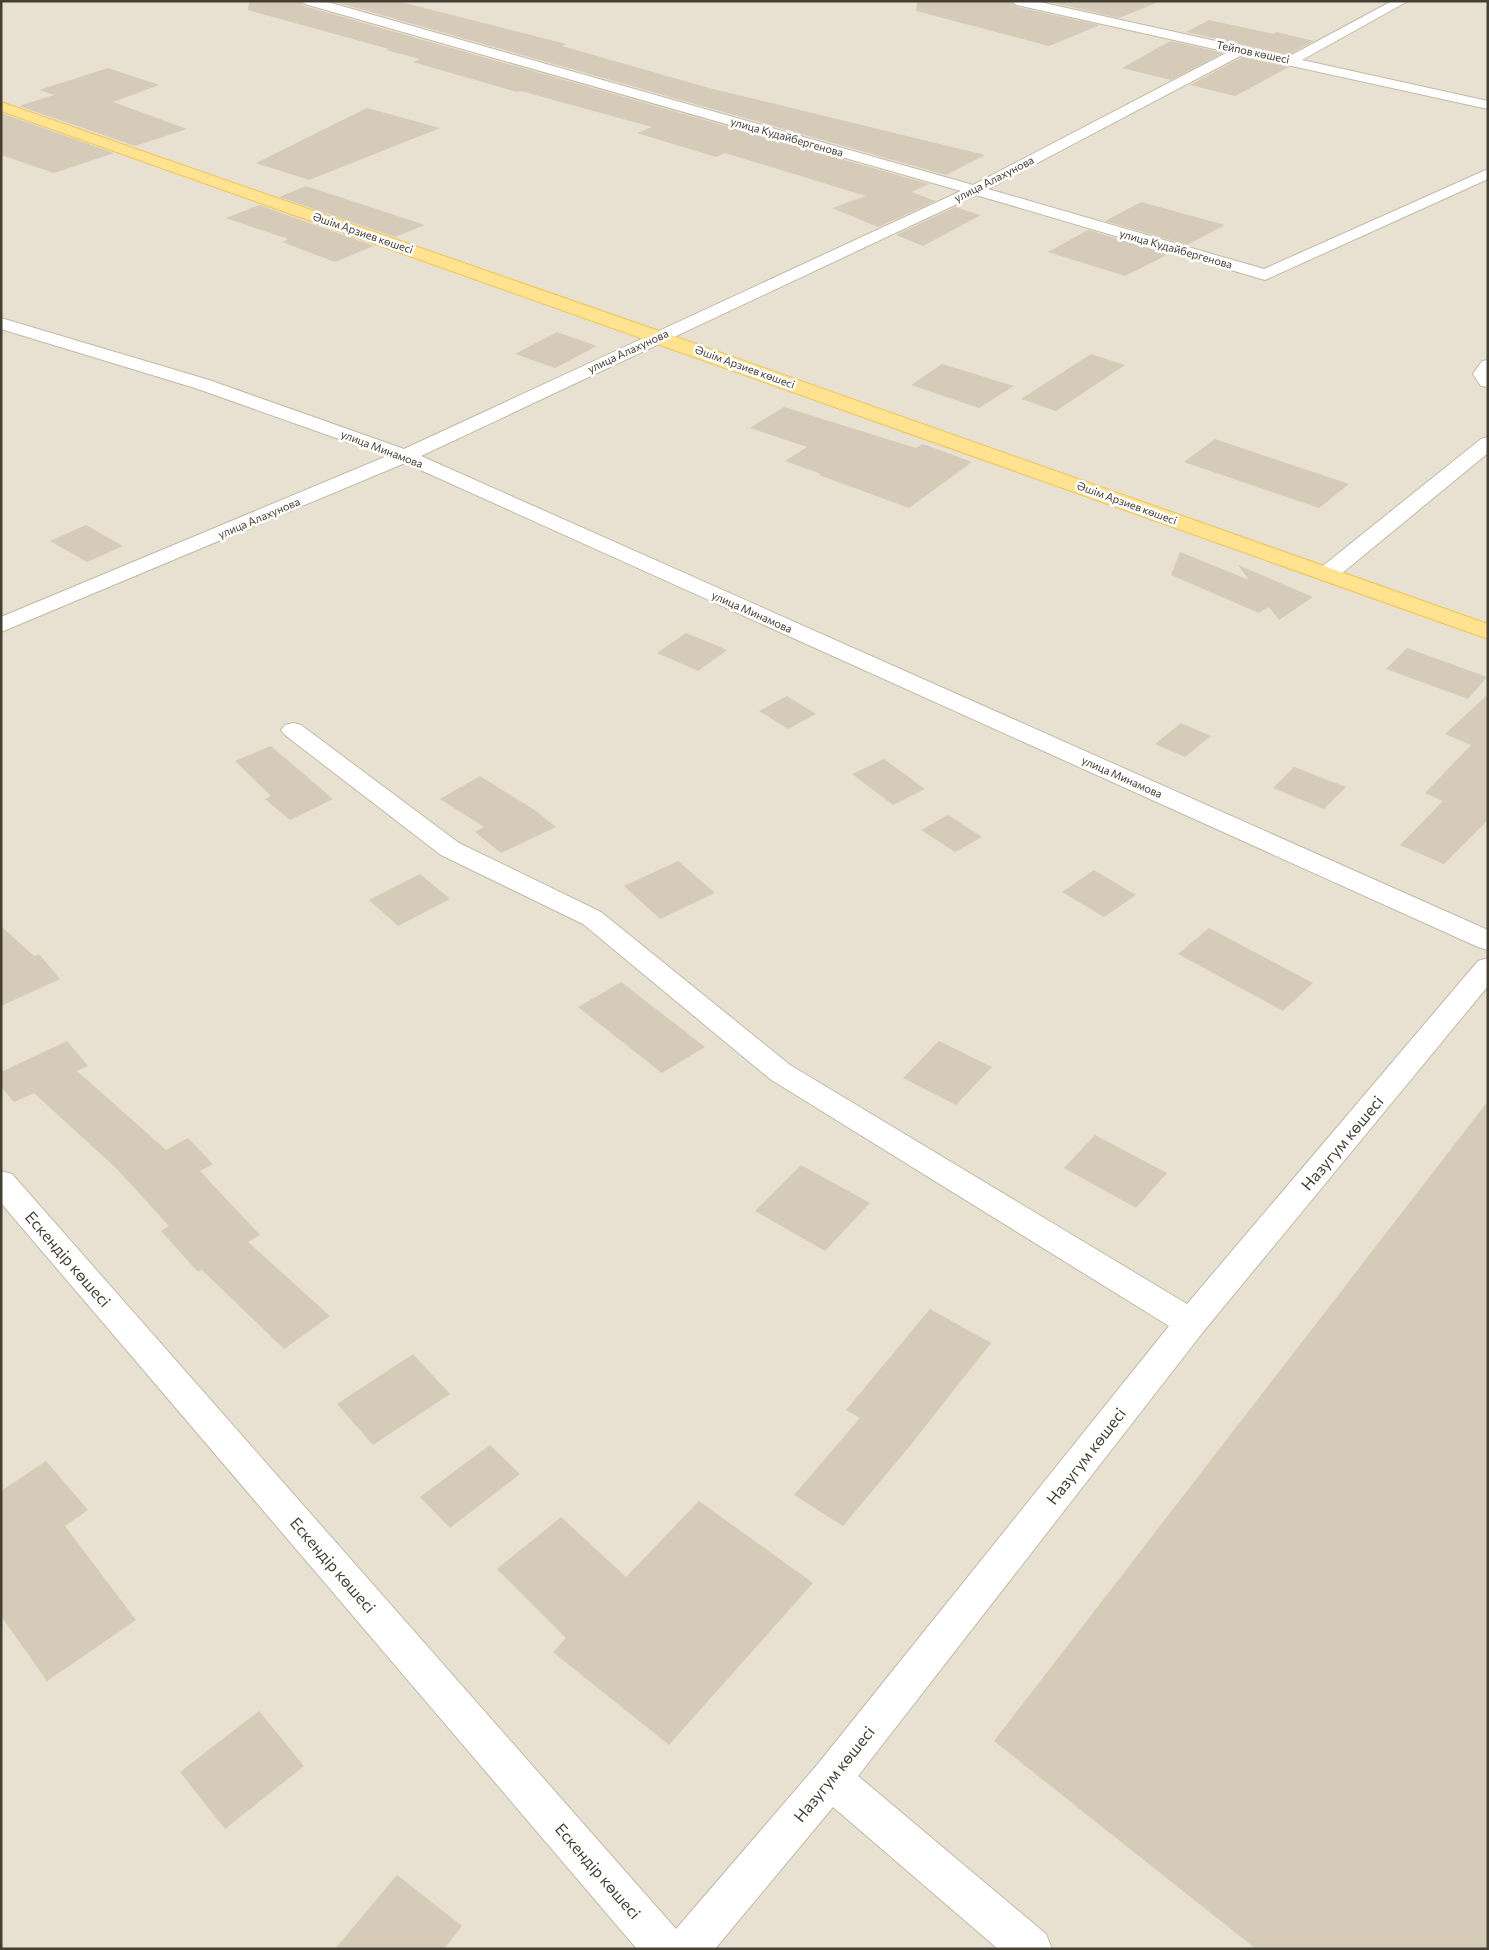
<svg xmlns="http://www.w3.org/2000/svg" width="1489" height="1950" viewBox="0 0 1489 1950" font-family="Commissioner,sans-serif">
	<rect width="100%" height="100%" fill="#f3efe3"/>
	<path fill="#e8e1d1" d="M1,1H1488V1949H1Z"/>
	<path fill="#d5cbb8" d="M249,1H301L304,6L929,184L911,192L936,201L878,227L832,208L866,196L725,153L716,157L637,133L652,127L521,91L517,92L413,62L420,59L386,50L389,49L248,10Z
		M332,1H397L566,44L562,46L709,88L985,155L946,175Z
		M917,1H1009L1017,7L1100,25L1049,46L916,11Z
		M1045,1H1156V3L1119,18Z
		M1209,20L1274,34L1276,32L1314,41L1288,55L1186,32Z
		M1170,41L1223,53L1171,80L1122,68Z
		M1242,57L1289,67L1235,96L1190,85Z
		M108,68L159,85L113,102L187,129L135,146L19,106L54,95L39,90Z
		M367,108L440,128L309,180L256,163Z
		M1,113L114,153L54,173L1,155Z
		M306,186L425,225L395,237L279,197Z
		M1141,202L1225,225L1187,245L1105,221Z
		M259,205L374,246L335,262L282,242L288,239L226,218Z
		M955,207L981,215L923,246L896,235Z
		M1088,230L1169,254L1125,276L1048,252Z
		M557,332L597,346L555,368L515,354Z
		M1091,354L1125,365L1056,411L1021,399Z
		M942,364L1014,386L979,408L911,385Z
		M784,407L916,448L923,444L972,462L909,508L819,475L821,474L785,461L807,447L750,428Z
		M1215,439L1349,484L1319,508L1184,462Z
		M86,525L123,546L87,562L50,541Z
		M1180,552L1249,580L1238,565L1313,597L1279,620L1269,607L1259,613L1171,575Z
		M686,633L727,650L698,671L657,653Z
		M1407,648L1487,677L1468,699L1386,669Z
		M1488,694V820L1444,864L1400,845L1443,801L1425,793L1471,745L1445,734Z
		M787,696L816,714L788,729L759,711Z
		M1181,723L1211,736L1185,757L1155,744Z
		M271,746L333,799L290,820L265,799L271,796L235,761Z
		M884,759L925,789L893,805L852,774Z
		M1294,767L1346,787L1324,809L1273,788Z
		M480,776L536,811L556,827L501,853L475,832L484,827L440,799Z
		M948,815L982,837L955,852L921,830Z
		M678,861L715,893L660,919L624,886Z
		M1094,870L1136,895L1104,917L1062,892Z
		M420,874L450,899L398,926L369,900Z
		M1,926L34,956L39,954L60,979L1,1006Z
		M1209,928L1313,983L1283,1011L1178,954Z
		M621,982L705,1047L662,1073L578,1007Z
		M67,1041L88,1066L77,1071L166,1150L188,1138L213,1164L200,1171L260,1235L248,1242L330,1316L284,1349L202,1270L198,1272L161,1231L169,1226L117,1169L34,1093L14,1102L1,1087V1072Z
		M939,1041L992,1067L956,1105L903,1078Z
		M1488,1101V1949H1256L994,1741Z
		M1095,1135L1167,1173L1136,1208L1064,1168Z
		M801,1165L870,1203L825,1251L755,1211Z
		M930,1309L991,1343L909,1447L843,1526L794,1495L860,1418L846,1410Z
		M413,1354L450,1394L373,1445L337,1404Z
		M490,1445L520,1474L450,1528L420,1497Z
		M46,1461L88,1510L65,1526L136,1620L47,1681L1,1616V1491Z
		M699,1501L813,1583L669,1745L553,1652L566,1638L497,1569L561,1517L626,1577Z
		M259,1711L304,1766L225,1829L180,1772Z
		M397,1875L462,1926L444,1949H335Z"/>
	<g fill="none" stroke-linecap="round" stroke-linejoin="round">
		<g stroke="#c2baa8" stroke-width="2">
			<path id="minor" d="M303,1H324L973,185L1228,52L1017,5L1011,1H1035L1288,57L1392,1H1408L1302,60L1488,101V109L1242,55L988,189L1264,269L1488,169V179L1265,280L976,195L421,456L1488,930V950L1478,947L405,463L1,632V617L387,456L195,388L1,329V318L209,380L404,449L961,191L305,4Z
				M1488,360V387L1481,386L1473,374L1482,361Z
				M1488,437V453L1335,579L1327,580L1319,579L1316,574L1319,569L1481,439Z
				M293,723L301,725L459,843L601,912L790,1065L1187,1304L1478,961L1488,958V986L1203,1332L858,1776L1046,1934L1052,1949H998L833,1807L715,1949H637L1,1203V1171L12,1174L676,1929L817,1765L1169,1326L770,1079L583,924L441,855L285,735L281,730L285,725Z"/>
		</g>
		<g stroke="#edc558" stroke-width="2">
			<path id="major" d="M1,102L665,333L1488,624V639L1,111Z"/>
		</g>
		<use href="#minor" fill="#fff" fill-rule="evenodd"/>
		<use href="#major" fill="#ffe390" fill-rule="evenodd"/>
	</g>
	<g text-anchor="middle" stroke-width="5" stroke-linejoin="round" paint-order="stroke">
		<g font-size="11" fill="#453f33" stroke="#fff">
			<text transform="translate(1253 52) rotate(12)" y="4">Тейпов көшесі</text>
			<text transform="translate(787 137) rotate(16)" y="4">улица Кудайбергенова</text>
			<text transform="translate(994 179) rotate(-27)" y="4">улица Алахунова</text>
			<text transform="translate(363 233) rotate(19)" y="4">Әшім Арзиев көшесі</text>
			<text transform="translate(1176 249) rotate(16)" y="4">улица Кудайбергенова</text>
			<text transform="translate(628 351) rotate(-25)" y="4">улица Алахунова</text>
			<text transform="translate(745 367) rotate(20)" y="4">Әшім Арзиев көшесі</text>
			<text transform="translate(382 449) rotate(21)" y="4">улица Минамова</text>
			<text transform="translate(1127 503) rotate(20)" y="4">Әшім Арзиев көшесі</text>
			<text transform="translate(259 518) rotate(-23)" y="4">улица Алахунова</text>
			<text transform="translate(752 612) rotate(24)" y="4">улица Минамова</text>
			<text transform="translate(1122 777) rotate(24)" y="4">улица Минамова</text>
		</g>
		<g font-size="16" fill="#453f33" stroke="#fff">
			<text transform="translate(1342 1143) rotate(-50)" y="6">Назугум көшесі</text>
			<text transform="translate(68 1259) rotate(49)" y="6">Ескендір көшесі</text>
			<text transform="translate(1086 1456) rotate(-52)" y="6">Назугум көшесі</text>
			<text transform="translate(333 1565) rotate(49)" y="6">Ескендір көшесі</text>
			<text transform="translate(834 1774) rotate(-51)" y="6">Назугум көшесі</text>
			<text transform="translate(598 1871) rotate(49)" y="6">Ескендір көшесі</text>
		</g>
	</g>
	<rect width="1489" height="1950" fill="none" stroke="#453f33" stroke-width="5"/>
</svg>
